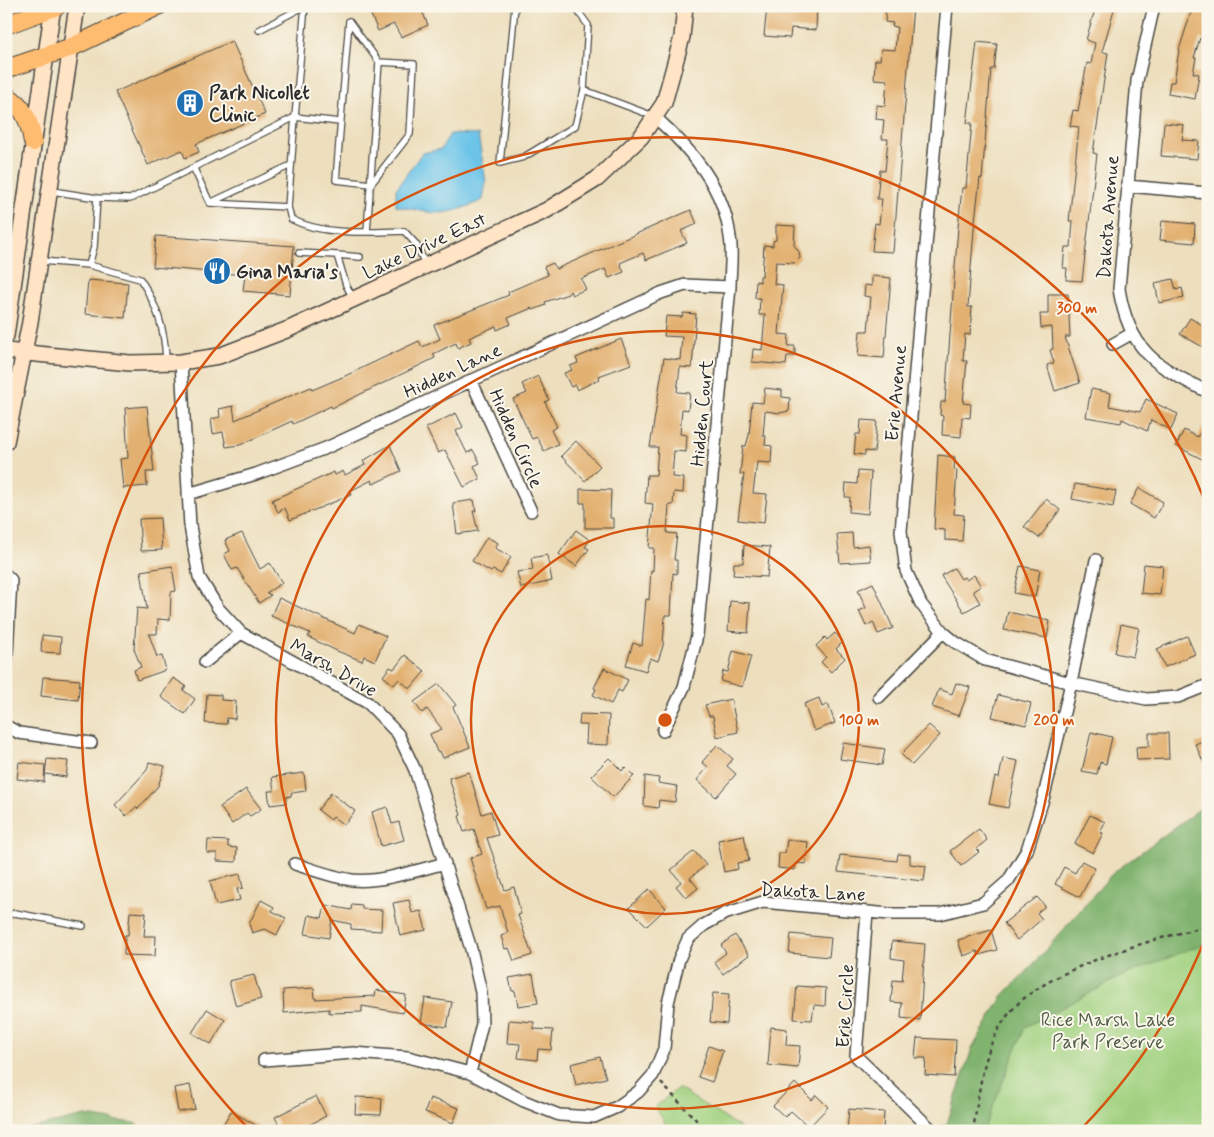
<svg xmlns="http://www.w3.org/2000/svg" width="1214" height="1137" viewBox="0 0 1214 1137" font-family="Mynerve,sans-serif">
	<rect width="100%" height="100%" fill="#fbf7ec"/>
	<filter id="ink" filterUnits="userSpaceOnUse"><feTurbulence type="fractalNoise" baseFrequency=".02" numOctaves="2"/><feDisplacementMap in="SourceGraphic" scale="10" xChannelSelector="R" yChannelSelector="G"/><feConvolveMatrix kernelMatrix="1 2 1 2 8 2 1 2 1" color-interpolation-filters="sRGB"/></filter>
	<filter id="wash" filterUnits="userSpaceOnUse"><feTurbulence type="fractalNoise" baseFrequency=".0096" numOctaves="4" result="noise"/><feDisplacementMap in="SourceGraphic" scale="20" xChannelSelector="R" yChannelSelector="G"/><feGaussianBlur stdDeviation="1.12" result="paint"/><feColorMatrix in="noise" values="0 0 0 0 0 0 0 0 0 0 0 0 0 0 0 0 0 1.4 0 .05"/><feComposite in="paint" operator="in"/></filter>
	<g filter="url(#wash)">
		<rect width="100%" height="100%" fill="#eddfbe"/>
		<path fill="#a1d180" stroke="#667e56" d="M1208,803V1131H928L947,1124L972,1049L1004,994L1024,975L1113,873Z
			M678,1088L739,1127L740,1131H670L655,1107Z"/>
		<path fill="#80b36e" stroke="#566f4c" d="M1208,803V942L1122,976L1025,1027L983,1131H928L947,1124L972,1049L1004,994L1024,975L1113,873Z
			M85,1116L134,1123L147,1131H18Z"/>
		<path fill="#6cc4e9" stroke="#4c788a" d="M450,134L478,135L486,182L483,200C443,218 437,214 396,206V189L422,153L441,149Z"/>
		<g id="blocks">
			<path fill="#e2b070" d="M367,6H420L428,25L401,37L394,24L378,31Z
				M767,6H817L816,30L791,28L790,38L764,36Z
				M894,6H913L893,252L872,251L875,223L879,224L882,199H877L880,170L885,171L888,139H882L884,120L876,119L877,105L885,106L887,80L874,79L875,60H880L881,49L895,50L897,27L892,26L893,23L885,22L886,9H894Z
				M1096,6H1115L1102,52L1108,53L1093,153L1097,154L1082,281L1066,280L1067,268H1063L1065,247H1071L1073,221H1069L1079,127L1070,126L1073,110L1078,111L1087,63L1091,64L1095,43L1086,40Z
				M1193,6H1208V40L1200,38L1194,58H1196L1193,73L1199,74L1195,99L1168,94L1170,82H1174L1179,50Z
				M232,41L265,114L196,144L199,152L185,158L182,150L148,165L115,92Z
				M977,42L997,44L994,69H991L982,179L980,178L974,229L968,307H972L970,335L965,334L963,361H967L963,403L971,404L970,418L962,417L961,437L942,435L943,416L940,415L941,402H945L958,227L962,188H966L972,123H967Z
				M1164,123L1184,125L1182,140L1199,141L1197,159L1161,156Z
				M691,210L697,224L681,231L687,243L646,260L643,253L620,263L624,272L609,278L605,269L581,279L586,289L572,295L570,291L568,294L545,302L546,305L533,310L532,308L508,318L511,324L497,330L496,326L469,338L471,342L458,348L456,343L433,354L435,358L332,408L331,406L293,424L292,421L240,445L226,447L223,432L213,434L211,419L220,417L219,409L233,406L235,420L311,387L312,390L345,376L419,341L422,347L440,339L434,325L509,295L508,292L548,275L544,267L553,263L556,269Z
				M1162,221L1195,224L1194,243L1160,240Z
				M776,225L795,226L794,245L799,252L800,258L795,263L776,262L774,284L783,285L779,334L789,335L788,346H795V356H787L786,365L752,362L753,349L762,350L765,315H759L760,298H755L756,281L760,282V276H762L764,245L773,246V241L776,240Z
				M156,236L294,246L290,295L243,291L245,275L153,267Z
				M872,276L891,278L884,358L858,356L860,331H868L871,297L864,296L865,285L872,286Z
				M1173,279L1176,290L1182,288L1184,298L1159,303L1155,283Z
				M88,280L128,283L125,318L85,314Z
				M1048,294H1068L1070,337H1065L1080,383L1055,391L1047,365L1054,363L1050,350L1053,349L1052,327L1041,328L1040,314H1048Z
				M683,313L696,314L692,368L680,367L677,392L690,393L688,410L682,409L680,434L687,435L686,452L674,451L672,477L684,478L683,493L674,492L673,505H669L667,533L677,534L674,560H677V574L673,573L671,615H665L663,646L658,661L650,658L646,671L626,665L633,643L642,646L646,599L649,600L651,570L653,571L654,548H649L653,504L645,503L647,475H656L658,447H650L664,358L680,360L682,337L664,336L666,316L682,317Z
				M1190,318L1208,328V350L1180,334Z
				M621,339L631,364L599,376L600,379L577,390L575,385L571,387L564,373L572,370L570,366L578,363L576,358Z
				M538,376L549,400L545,402L557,427L551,430L558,444L544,451L537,437L532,439L513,399L527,393L522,384Z
				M765,388L782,390V397L790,398L789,411L780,413L765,411L763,436H766L765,445L772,446L771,463L757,462L753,493L767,494L764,523L738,520L744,474H740L743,446H746L749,435L752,402L763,403Z
				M1091,389L1111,393L1109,406L1140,412L1146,399L1178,414L1171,430L1151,420L1147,431L1122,419L1121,423L1086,417Z
				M147,406L154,472H146L147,486L123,488L120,459L128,458L125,408Z
				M456,413L463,427L456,431L467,453L473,450L480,463L474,466L480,479L464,487L445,450L438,453L426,428Z
				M1208,417V462L1176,446L1184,430L1198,437Z
				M861,420L877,421L874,452L865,451V455L854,454L856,434H860Z
				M576,441L600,466L585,481L561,456Z
				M390,445L401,471L373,484L372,480L350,491L351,495L290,520L285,508L278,512L272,500L334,472L335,475L343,471L345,475L365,465L363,461Z
				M938,455L955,457L954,469L957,470L954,514L964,515L962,541L945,540V530L934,529Z
				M858,471L871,472L868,514L849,512L850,497H845L846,483L857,484Z
				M1075,484L1116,491L1113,507L1072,499Z
				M1139,488L1163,502L1154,518L1130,504Z
				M580,489L611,490L610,518H613V528H585V503H580Z
				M1046,499L1060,510L1039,538L1024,527Z
				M474,500L476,511H473L478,531L457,534L453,503Z
				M160,518L162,550L141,551L139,519Z
				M576,530L590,540L585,547L589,549L576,566L559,554Z
				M242,533L260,569L270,563L282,583L266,593L271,595L259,603L237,568L232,570L224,554L230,551L225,540Z
				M852,533L853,547L869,545L871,561L840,563L837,534Z
				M487,537L498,543L495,548L511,557L501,574L493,570L491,572L472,561Z
				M744,545L770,547L767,577L733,575L734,563H743Z
				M547,555L552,581L521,588L517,572L533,570L531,558Z
				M1144,564L1163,566L1160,595L1141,593Z
				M172,566L176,591L171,592L170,620L158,619L157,634H149L157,657L162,656L166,670L137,680L134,670L141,667L134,649L137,608L147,609L141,571Z
				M1020,566L1040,570L1035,597L1014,593Z
				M954,568L961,579L964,577L966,580L974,575L981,586L973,591L980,603L964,612L941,576Z
				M873,583L893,628L878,634L873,622L866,626L859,611L866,608L858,590Z
				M279,598L355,633L359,624L386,636L375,661L364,656L362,661L337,651L308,637L310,633L271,616Z
				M730,601L750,603L748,633L728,631Z
				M1008,612L1050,621L1047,638L1004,630Z
				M1121,624L1139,628L1133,657L1115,653Z
				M835,633L843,642L836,649L845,658L831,672L821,662L826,657L816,646L825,637L827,640Z
				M42,635L61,637L60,653L41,652Z
				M1187,636L1195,654L1165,667L1157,649Z
				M733,651L751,656L742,687L721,681L723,671L728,672Z
				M405,655L425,671L410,689L399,679L394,685L383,676L390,667L394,669Z
				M604,668L628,680L622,692L618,690L611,704L593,695L596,689L594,688Z
				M43,677L80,680L78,700L41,696Z
				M173,678L186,686L183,690L195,699L185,714L161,697Z
				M956,683L970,687L959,716L932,707L939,689L952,694Z
				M439,684L456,705L453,707L470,747L443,758L440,751L437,752L430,734L442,729L427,709L422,713L414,702Z
				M207,694L221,695V700L236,701L235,719L226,718L227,724L205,723Z
				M998,695L1031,703L1026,725L992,717Z
				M819,698L822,707L828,704L835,723L814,731L804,704Z
				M731,699L738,732L717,737L713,716H709L705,705Z
				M580,714L609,715L608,745L586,744L587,725H579Z
				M929,725L940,735L912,765L901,754Z
				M1091,732L1112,737L1106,764L1100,762L1097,774L1082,771Z
				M1149,733H1168L1169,759L1137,760L1136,747L1149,746Z
				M1208,739V771L1195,744Z
				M843,743L885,749L882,765L840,759Z
				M717,745L733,759L727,766L736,774L716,797L697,780L708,767L702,762Z
				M609,758L622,771L625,767L634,776L613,797L591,776Z
				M1003,758L1018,761L1008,808L989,804L995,777L999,778Z
				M47,759L68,761L66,777L45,774Z
				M19,762L45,765L44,782L17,779Z
				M149,762L165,766L158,786L138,809L136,807L126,816L115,805L147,770Z
				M469,772L482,814L491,811L498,835L487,838L505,890L514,887L521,914L518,915L532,955L514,961L509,948L505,949L501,936L508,933L500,906L486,909L470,858L482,854L474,829L464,832L459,816L461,815L449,778Z
				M304,773L306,791L291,793V796L286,797V803L270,805L268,791H274L272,777Z
				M645,776L659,778L658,783L677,786L675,802L659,800L658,808L644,806Z
				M246,789L261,809L250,816L247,813L232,824L220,807Z
				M331,793L355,811L344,825L333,817L331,820L318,810Z
				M387,807L392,824L399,822L404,840L381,846L372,812Z
				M1090,815L1105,822L1100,832L1103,833L1093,853L1075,844Z
				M979,829L987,840L976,849L979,852L961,866L950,851Z
				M744,835L749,861L737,863L738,869L724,872L718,840Z
				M208,840L228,841V847L237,848L236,862L217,861V853H207Z
				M787,840L808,842L806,864L796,863L795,870L778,868L779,853H785Z
				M694,851L706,865L690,878L698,888L686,898L676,886L681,882L671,870Z
				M898,854L910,855V864L926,866L924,881L838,872L840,855L897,861Z
				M1082,861L1095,868L1080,897L1055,884L1064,867L1075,873Z
				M240,874L243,888L237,889L240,900L216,905L210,881Z
				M649,889L666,908L647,926L629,908Z
				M1037,897L1045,906L1037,913L1042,919L1017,940L1004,923Z
				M261,900L274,907L272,911L286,918L277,935L265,929L252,933L249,924Z
				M409,900L412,913L421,911L426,930L400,936L393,903Z
				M352,904L362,905V909L382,910L381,931L351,929V924L332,920L329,938L305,934L309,915L322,918L325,905L351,910Z
				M130,912L146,913L144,936H156L155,956L124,955L125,935H128Z
				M991,930L997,950L979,955L977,951L963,956L958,940Z
				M791,934L831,938L829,957L789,953Z
				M735,935L749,955L723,974L714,962L726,953L721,945Z
				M892,941L925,944L920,1020L901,1018L902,1003L891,1002L893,980L902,981L904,960L891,958Z
				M533,974L538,1003L518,1006L515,991H512L509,978Z
				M254,975L261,999L236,1006L229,981Z
				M797,986L826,988L825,1006L814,1005L812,1020L794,1019Z
				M314,988L315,999L375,996L376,990L406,995L403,1013L362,1006V1012L329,1013V1009L284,1013L283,990Z
				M713,993L729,994L727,1024L710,1022Z
				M425,998L452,1002L447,1027L421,1023Z
				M207,1009L225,1020L211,1044L192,1033Z
				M509,1020L534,1022V1029L553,1030L551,1050L538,1049L537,1060L518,1058L520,1044L507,1043Z
				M771,1027L787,1029L786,1045L800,1046L798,1068L768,1065Z
				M917,1038L956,1040L954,1077L925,1075L926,1058H915Z
				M709,1046L723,1051L712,1082L698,1077Z
				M600,1057L606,1078L576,1085L571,1064Z
				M795,1083L812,1100L816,1095L828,1107L809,1127L791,1111L785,1117L773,1106Z
				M190,1085L195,1109L178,1112L174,1088Z
				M316,1096L326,1116L298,1131H282L275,1117Z
				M356,1097L382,1098L381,1115L355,1114Z
				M430,1098L459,1108L453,1123L425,1112Z
				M849,1109L884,1112L883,1131H847Z
				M231,1111L266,1131H219Z"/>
		</g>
	</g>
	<g filter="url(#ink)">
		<use href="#blocks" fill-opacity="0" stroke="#484641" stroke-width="1"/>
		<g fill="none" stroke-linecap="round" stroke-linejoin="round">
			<g stroke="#484641" stroke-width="8">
				<path id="lane" d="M515,6L500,163L524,157L575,126L584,90L588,25L574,6
					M259,30L305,6L295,117L340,122
					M584,90L653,116
					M194,169L210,203L288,207
					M52,191L97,198L130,199L295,117L288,207L291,219C323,236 368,232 404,231L416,244L426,266
					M212,202L291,165
					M367,232L379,62L349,21L336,180L371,184L410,134L414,64L379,62
					M299,253L337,255L346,285L353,298
					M337,255L360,257
					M41,261L89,265L140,279C157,304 165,330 166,360
					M89,265L94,247L97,198
					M6,916L15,913L83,926"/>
			</g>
			<g stroke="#484641" stroke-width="14">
				<path id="street" d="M947,6L901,531L906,571L921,604L943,632L955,642L985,660L1071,683L1146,699L1178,697L1208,685
					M1154,6L1137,81L1119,289C1129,350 1155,366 1208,392
					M655,117C691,149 724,187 730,237C733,253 730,271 730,287L697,636L684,687L663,731
					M1127,186L1208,193
					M1113,344L1131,334
					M181,362L190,526L199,577L218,608L241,633L368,703L398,734L415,770L471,949L481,992L482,1024L470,1073
					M471,380L531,511
					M188,494L256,474L326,448L661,293L685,285L730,287
					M6,575L11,580L6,672
					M205,662L241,633
					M879,697L943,632
					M6,726L19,733L91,743
					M295,864C314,870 332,877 352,880C379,883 419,870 445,863
					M867,912L856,1056L933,1131
					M264,1060L353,1053L408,1057L470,1073L524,1101L559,1115L594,1117L617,1107L638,1092L653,1075L664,1049L668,1003L679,959L688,939L704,925L724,914L763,902L889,914H940L983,903L1008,881L1027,850L1044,796L1071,683L1096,560"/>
			</g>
			<g stroke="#484641" stroke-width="18">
				<path id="secondary" d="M6,336L53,6
					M6,351L130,363L181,362L219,356L289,329L547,210L597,179L641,137L664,103L682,37L685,6
					M6,442L30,322L77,6"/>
			</g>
			<g stroke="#484641" stroke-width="20">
				<path id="primary" d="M6,25L57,6
					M6,69L72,47L158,6
					M6,96C24,105 30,123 33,142"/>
			</g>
			<path stroke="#484641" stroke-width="2.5" stroke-dasharray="4 4" stroke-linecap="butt" d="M661,1083L701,1125L702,1131
				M973,1131C978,1100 981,1066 994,1038C1001,1023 1013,1006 1027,996C1072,962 1153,939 1208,926"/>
			<use href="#lane" stroke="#fff" stroke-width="5.5"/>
			<use href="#street" stroke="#fff" stroke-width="11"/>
			<use href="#secondary" stroke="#ffe4c6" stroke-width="15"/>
			<use href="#primary" stroke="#febc70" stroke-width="18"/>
		</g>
	</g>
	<g fill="none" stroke="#d5540f" stroke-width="2.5">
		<circle cx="665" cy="720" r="194"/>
		<circle cx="665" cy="720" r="389"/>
		<path d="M1207 934A583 583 0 0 1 1081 1129M249 1129A583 583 0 1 1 1207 506"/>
	</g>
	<defs>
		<g id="building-disc" transform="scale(1.4375)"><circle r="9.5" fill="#1f6fb2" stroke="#fbf7ec"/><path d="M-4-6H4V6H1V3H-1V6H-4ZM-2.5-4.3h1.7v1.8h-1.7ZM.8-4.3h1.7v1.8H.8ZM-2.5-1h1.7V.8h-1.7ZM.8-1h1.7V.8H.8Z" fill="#fff"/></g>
		<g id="restaurant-disc" transform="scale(1.4375)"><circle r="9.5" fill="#1f6fb2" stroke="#fbf7ec"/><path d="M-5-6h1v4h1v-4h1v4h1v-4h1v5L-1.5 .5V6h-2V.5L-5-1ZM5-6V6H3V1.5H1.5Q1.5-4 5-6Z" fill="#fff"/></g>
	</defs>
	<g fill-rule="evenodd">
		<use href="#building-disc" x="190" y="103"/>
		<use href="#restaurant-disc" x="217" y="271"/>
	</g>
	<g text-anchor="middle" stroke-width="4" stroke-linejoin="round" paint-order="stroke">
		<g font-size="19" font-weight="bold" fill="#2b2b2b" stroke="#fbf7ec" text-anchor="start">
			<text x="209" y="99">Park Nicollet<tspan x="209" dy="22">Clinic</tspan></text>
			<text x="236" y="278">Gina Maria's</text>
		</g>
		<g font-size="19" fill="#2b2b2b" stroke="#fbf7ec">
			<text transform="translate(1107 217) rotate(-86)" y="7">Dakota Avenue</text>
			<text transform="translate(424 245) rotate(-25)" y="7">Lake Drive East</text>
			<text transform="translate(452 370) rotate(-25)" y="7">Hidden Lane</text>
			<text transform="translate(895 393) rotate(-85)" y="7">Erie Avenue</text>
			<text transform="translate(701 413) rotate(-85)" y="7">Hidden Court</text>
			<text transform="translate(517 438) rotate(66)" y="7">Hidden Circle</text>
			<text transform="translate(334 667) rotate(30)" y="7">Marsh Drive</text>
			<text transform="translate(813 891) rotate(3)" y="7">Dakota Lane</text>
			<text transform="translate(844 1006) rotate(-87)" y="7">Erie Circle</text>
		</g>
		<g font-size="19" fill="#4e5d44" stroke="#fbf7ec">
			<text x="1108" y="1026">Rice Marsh Lake<tspan x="1108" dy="22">Park Preserve</tspan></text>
		</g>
	</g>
	<circle cx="665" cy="720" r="8" fill="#d5540f" stroke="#fbf7ec" stroke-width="2.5"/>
	<g font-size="15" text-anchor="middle" font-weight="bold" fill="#d5540f" stroke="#fbf7ec" stroke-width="4" stroke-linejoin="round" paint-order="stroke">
		<text x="1077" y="313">300 m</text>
		<text x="859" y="725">100 m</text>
		<text x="1054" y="725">200 m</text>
	</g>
	<rect width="1214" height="1137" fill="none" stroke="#fbf7ec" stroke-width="25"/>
</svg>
